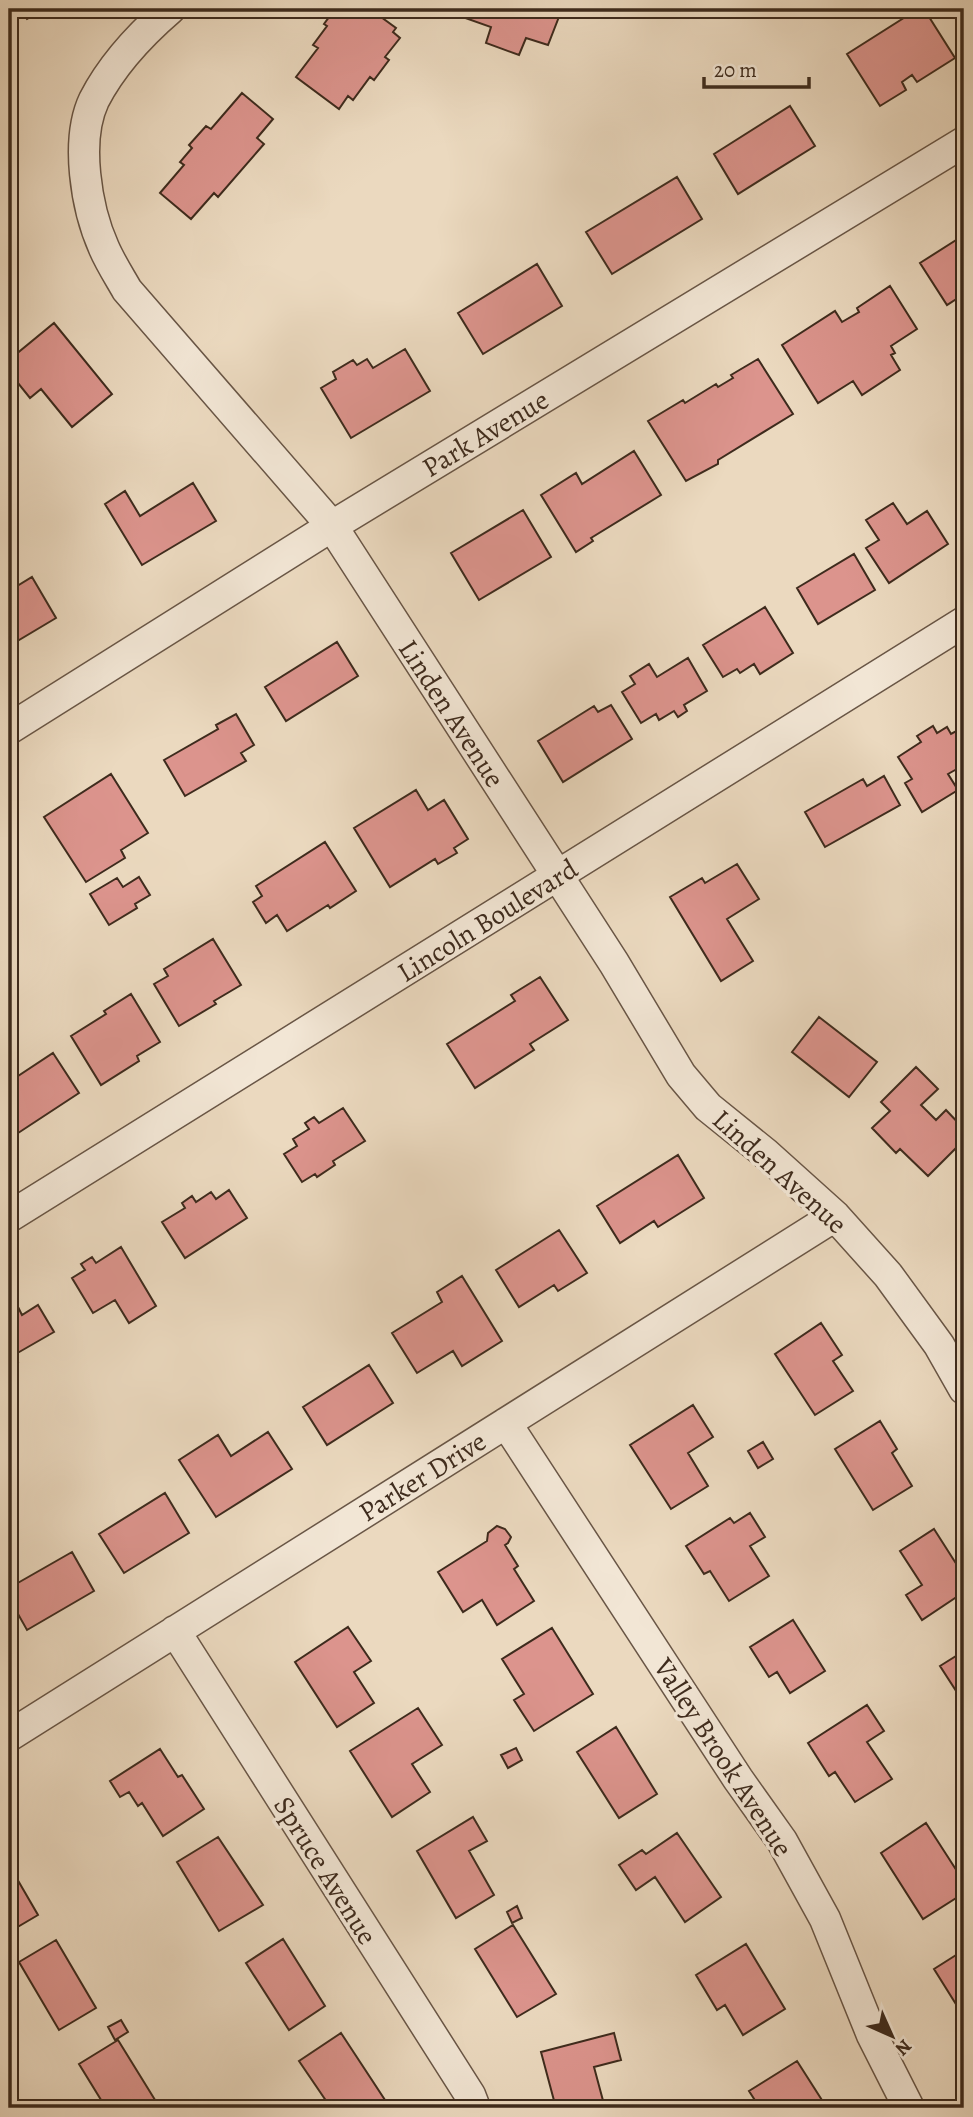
<svg xmlns="http://www.w3.org/2000/svg" width="973" height="2117" viewBox="0 0 973 2117" font-family="Alegreya,serif">
	<rect width="100%" height="100%" fill="#ebd9bf"/>
	<filter id="stains"><feTurbulence type="fractalNoise" baseFrequency=".00286" numOctaves="4"/><feColorMatrix values="0 0 0 0 .2 0 0 0 0 .09 0 0 0 0 .02 0 0 0 .5 -.17"/></filter>
	<radialGradient id="worn" r=".72"><stop offset=".6" stop-color="#630" stop-opacity="0"/><stop offset="1" stop-color="#630" stop-opacity=".3"/></radialGradient>
	<path fill="#dc948d" stroke="#3e2b1d" stroke-width="2" d="M20,9H44L27,19Z
		M335,9L346,13L349,9H370L396,28L393,32L400,38L385,57L389,60L374,80L370,77L353,100L348,96L339,109L296,77L318,48L313,45L327,26L324,24Z
		M440,9H562L548,45L526,38L519,55L486,43L491,27Z
		M918,9H924L955,58L917,82L912,75L902,82L906,90L880,106L847,54Z
		M242,93L273,119L257,138L264,144L218,197L214,193L191,219L160,193L184,165L180,162L192,148L189,145L206,126L211,129Z
		M790,106L815,146L738,194L714,154Z
		M677,177L702,219L612,274L586,232Z
		M964,235V294L947,305L920,263Z
		M537,264L562,306L483,354L458,313Z
		M890,286L917,329L891,346L895,353L891,355L900,370L862,395L853,381L818,403L782,345L835,311L842,322L859,312L857,308Z
		M54,323L112,394L72,427L41,389L30,398L9,372V360Z
		M405,349L430,391L351,438L321,388L336,379L333,372L353,360L357,365L367,359L373,368Z
		M758,359L793,414L718,460V464L686,481L648,421L683,400L685,403L716,384L718,387L733,378L731,375Z
		M634,451L661,495L591,538L593,541L576,552L541,495L576,473L582,484Z
		M193,483L216,521L142,565L105,504L125,491L140,516Z
		M893,503L907,524L927,511L948,544L889,583L866,548L879,540L866,520Z
		M523,510L551,557L479,600L451,553Z
		M854,554L875,590L818,624L797,588Z
		M32,577L56,618L9,646V591Z
		M765,607L793,653L760,674L754,664L740,673L737,669L723,677L703,645Z
		M337,642L358,676L286,721L265,687Z
		M688,658L707,691L684,705L687,711L678,717L674,711L659,720L656,714L641,723L622,692L635,684L630,676L649,664L657,677Z
		M611,705L632,739L563,782L538,741L594,706L598,712Z
		M236,714L254,745L241,753L246,761L185,796L164,760L218,729L216,725Z
		M933,726L937,733L947,727L951,734L964,727V765L948,774L958,790L922,812L905,783L912,779L898,757L921,742L917,736Z
		M111,774L148,833L121,850L125,858L86,882L44,817Z
		M884,776L900,805L825,847L805,812L863,779L867,786Z
		M416,790L428,810L444,800L468,839L454,848L457,853L438,864L435,859L390,887L354,828Z
		M325,842L356,891L330,908L328,905L287,931L277,915L266,923L253,902L262,896L256,886Z
		M737,864L759,899L727,919L753,961L721,981L670,897L702,878L705,883Z
		M139,877L150,895L135,904L137,908L109,925L90,894L117,878L123,887Z
		M213,939L241,985L214,1001L216,1004L179,1026L154,984L168,976L164,969Z
		M540,977L568,1020L530,1044L534,1050L475,1088L447,1044L515,1001L511,995Z
		M131,994L160,1042L137,1056L139,1061L101,1085L71,1036L106,1014L104,1011Z
		M819,1017L877,1062L849,1097L792,1052Z
		M53,1053L79,1093L9,1139V1082Z
		M916,1067L938,1089L921,1105L936,1120L946,1110L964,1129V1140L928,1176L900,1149L896,1153L872,1128L890,1111L881,1102Z
		M343,1108L365,1141L333,1161L335,1165L317,1177L315,1174L302,1182L284,1154L297,1146L293,1139L309,1129L305,1123L314,1117L319,1123Z
		M678,1155L704,1198L658,1227L654,1221L620,1243L597,1206Z
		M229,1190L247,1218L185,1258L162,1222L185,1208L182,1203L192,1196L196,1202L211,1192L216,1199Z
		M559,1230L587,1273L558,1291L554,1285L519,1307L496,1270Z
		M121,1247L156,1306L129,1323L115,1300L93,1313L72,1278L85,1270L81,1264L92,1257L96,1263Z
		M462,1276L502,1341L462,1366L453,1351L417,1373L392,1333L442,1302L437,1292Z
		M38,1305L54,1332L14,1355L18,1362L9,1368V1312L18,1307L22,1315Z
		M821,1323L842,1355L833,1361L853,1391L815,1415L775,1354Z
		M369,1365L393,1403L327,1445L303,1407Z
		M693,1405L713,1437L688,1453L708,1486L671,1509L630,1445Z
		M880,1421L897,1449L892,1453L912,1486L873,1510L835,1449Z
		M268,1432L292,1469L216,1517L179,1460L218,1435L231,1456Z
		M763,1442L773,1459L758,1468L748,1451Z
		M165,1493L189,1533L124,1573L99,1534Z
		M750,1513L765,1537L750,1546L769,1576L729,1601L710,1571L704,1574L686,1546L730,1518L734,1523Z
		M497,1526L505,1529L511,1537L508,1543L505,1545L518,1566L514,1569L534,1601L497,1625L482,1600L463,1612L438,1572L487,1541L488,1533Z
		M934,1529L964,1576V1592L922,1620L906,1595L922,1585L900,1551Z
		M72,1552L94,1591L27,1630L9,1598V1588Z
		M793,1620L825,1671L790,1693L777,1672L769,1677L750,1647Z
		M348,1627L371,1661L354,1672L374,1703L337,1727L295,1662Z
		M552,1628L593,1694L534,1731L514,1700L524,1694L502,1659Z
		M964,1651V1694L960,1697L940,1666Z
		M867,1705L884,1731L867,1742L892,1779L855,1802L835,1772L829,1776L808,1743Z
		M418,1708L442,1745L412,1764L430,1792L392,1817L350,1751Z
		M616,1727L657,1794L619,1818L577,1752Z
		M516,1748L522,1760L508,1768L501,1755Z
		M160,1749L178,1777L182,1775L204,1809L163,1836L142,1803L138,1806L129,1792L120,1797L110,1781Z
		M473,1817L487,1841L469,1851L494,1895L456,1918L417,1851Z
		M926,1823L964,1882V1893L923,1919L881,1853Z
		M677,1833L721,1897L685,1922L655,1877L636,1890L619,1865L642,1850L646,1854Z
		M218,1837L263,1905L219,1931L177,1862Z
		M9,1865L38,1915L9,1932Z
		M517,1906L522,1918L512,1923L507,1912Z
		M513,1925L556,1994L517,2017L475,1949Z
		M283,1939L325,2006L289,2030L246,1963Z
		M56,1940L96,2008L59,2030L19,1962Z
		M746,1944L785,2009L743,2035L725,2005L717,2010L696,1975Z
		M964,1950V2017L934,1969Z
		M121,2020L128,2032L115,2040L108,2027Z
		M341,2033L385,2100L373,2108H331L299,2061Z
		M614,2033L621,2060L594,2067L605,2108H556L541,2052Z
		M118,2040L160,2108H106L79,2064Z
		M797,2061L827,2108H760L749,2091Z"/>
	<g fill="none" stroke-linecap="round" stroke-linejoin="round">
		<g stroke="#695646" stroke-width="33">
			<path id="street" d="M170,9C141,34 112,65 94,100C75,140 86,208 104,248C110,262 119,276 127,290L332,526L614,963L681,1075L708,1107L765,1153L835,1216L888,1275L939,1345L964,1389
				M9,729L332,526L964,142
				M9,1217L964,622
				M506,1423L738,1779L782,1841L825,1919L872,2035L909,2108
				M175,1631L470,2095L475,2108
				M9,1736L835,1216"/>
		</g>
		<use href="#street" stroke="#f2e6d5" stroke-width="30"/>
	</g>
	<g text-anchor="middle" stroke-width="7" stroke-linejoin="round" paint-order="stroke">
		<g font-size="28" fill="#3e2b1d" stroke="#f2e6d5">
			<text transform="translate(485 433) rotate(-31)" y="10">Park Avenue</text>
			<text transform="translate(452 713) rotate(57)" y="10">Linden Avenue</text>
			<text transform="translate(487 920) rotate(-32)" y="10">Lincoln Boulevard</text>
			<text transform="translate(780 1171) rotate(42)" y="10">Linden Avenue</text>
			<text transform="translate(422 1476) rotate(-32)" y="10">Parker Drive</text>
			<text transform="translate(724 1757) rotate(57)" y="10">Valley Brook Avenue</text>
			<text transform="translate(326 1870) rotate(58)" y="10">Spruce Avenue</text>
		</g>
	</g>
	<rect width="973" height="2117" fill="none" stroke="#ebd9bf" stroke-width="35"/>
	<rect x="10" y="10" width="952" height="2096" fill="none" stroke="#3e2b1d" stroke-width="3.5"/>
	<rect x="18" y="18" width="938" height="2082" fill="none" stroke="#3e2b1d" stroke-width="2"/>
	<g transform="translate(892 2036) rotate(135)" stroke="#f2e6d5" stroke-width="5" paint-order="stroke">
	<path d="M0-5L12 26L0 18L-12 26Z" fill="#3e2b1d"/>
	<text y="-10" font-size="19" font-weight="bold" text-anchor="middle" fill="#3e2b1d">N</text>
	</g>
	<path d="M704 77v10h105v-10" fill="none" stroke="#3e2b1d" stroke-width="3.5"/>
	<text x="714" y="77" font-size="21" fill="#3e2b1d" stroke="#f2e6d5" stroke-width="5" paint-order="stroke">20 m</text>
	<rect width="100%" height="100%" filter="url(#stains)"/>
	<rect width="100%" height="100%" fill="url(#worn)"/>
</svg>
